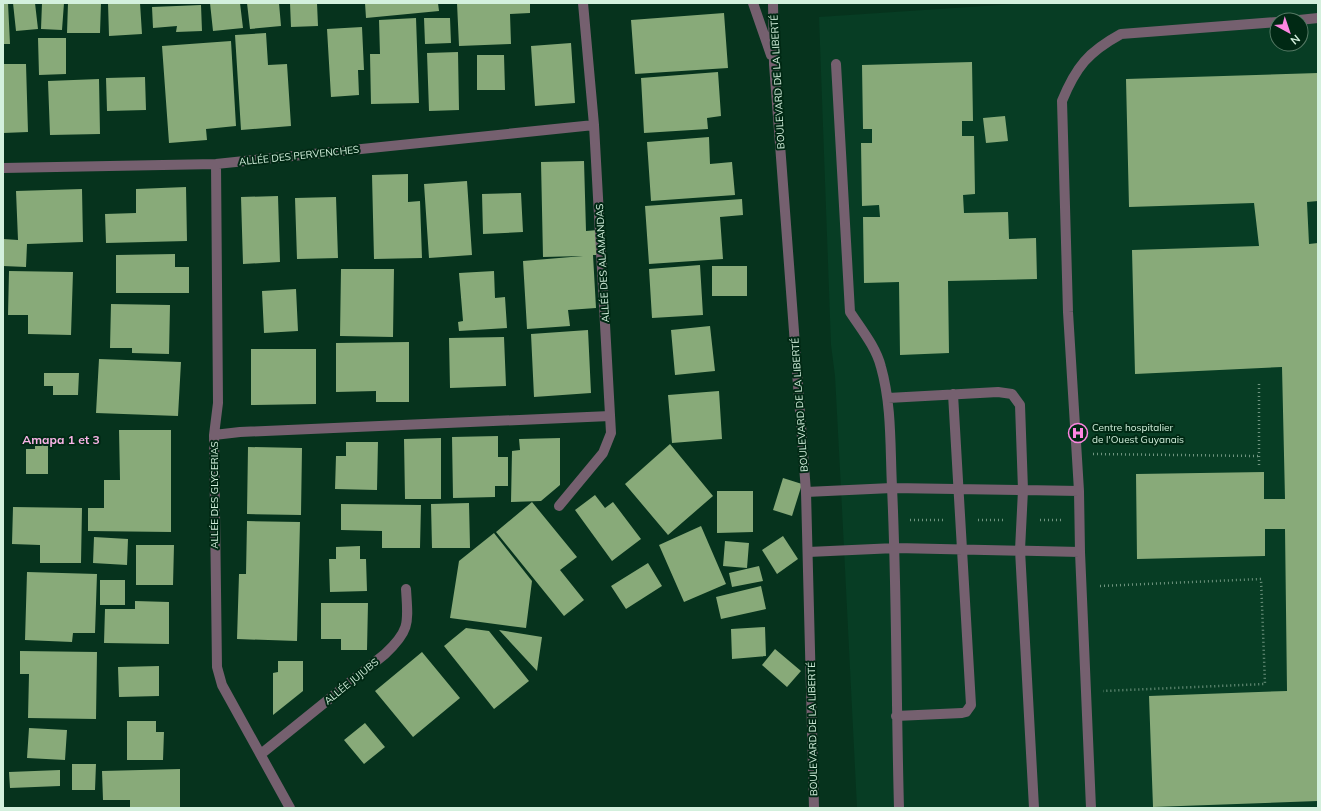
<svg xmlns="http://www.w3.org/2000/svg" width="1321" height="811" viewBox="0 0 1321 811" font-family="Mulish,sans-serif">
	<rect width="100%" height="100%" fill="#06331d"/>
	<path fill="#073d24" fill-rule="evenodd" d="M1028,3H1318V808H857L841,489L835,376L831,345L819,17ZM1277,20H1301V44H1277Z"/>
	<path fill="#88aa79" d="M3,3H8L10,44H3Z
		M13,3H35L38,29L16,31Z
		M42,3H64L62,30L41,29Z
		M68,3H101L100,33H67Z
		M108,3H140L142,34L109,36Z
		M210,3H240L243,28L213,31Z
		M247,3H279L281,26L250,29Z
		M290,3H317L318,26L291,27Z
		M365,3H438L439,11L366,18Z
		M457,3H530V13L510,14L511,44L459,46Z
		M201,5L202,31L176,32L177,26L153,28L152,7Z
		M724,13L728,68L635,74L631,20Z
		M416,18L419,103L371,104L370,54H380L379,20Z
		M424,18H450L451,43L425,44Z
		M362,27L364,70H358L359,95L331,97L327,29Z
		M266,33L268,65L287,64L291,126L241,130L235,35Z
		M38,38H66V74L39,75Z
		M231,41L236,126L206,129L207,140L169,143L162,46Z
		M571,43L575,103L535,106L531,46Z
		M458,52L459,110L429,111L427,53Z
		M477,55H504L505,90H477Z
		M972,62L973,121H962V136H974L975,194L963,195L964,213L1008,212L1009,239L1036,238L1037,279L948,281L949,353L900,355L899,282L864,283L863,217H880L879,205L862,206L861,143H872V129H863L862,65Z
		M3,64H26L28,132L3,133Z
		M718,72L721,116L707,118L708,129L644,133L641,78Z
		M1318,73V201L1307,202L1309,244L1318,243V801L1153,807L1149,696L1287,691L1285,529H1265V556L1137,559L1136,474L1264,472V499H1285L1282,367L1135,374L1132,250L1259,246L1254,203L1129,207L1126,79Z
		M145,77L146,110L107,111L106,78Z
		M99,79L100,134L50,135L48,81Z
		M1005,116L1008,141L986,143L983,118Z
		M709,137L710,164L732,162L735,195L651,201L647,142Z
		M584,161L586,231L598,230V255H593L596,308L568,310L570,326L527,329L523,261L583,256L543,257L541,162Z
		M408,174V202L420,201L422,258L374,259L372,175Z
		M467,181L472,255L429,258L424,184Z
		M186,187L187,241L106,243L105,214L136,213V189Z
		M82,189L83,242L27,244L26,267L3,266V239L18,240L16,191Z
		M521,193L523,232L483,234L482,194Z
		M278,196L280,262L243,264L241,197Z
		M336,197L338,258L297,259L295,198Z
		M742,199L743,215L720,217L723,259L649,264L645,206Z
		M175,254V267H189V293H116V255Z
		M700,265L703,315L652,318L649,269Z
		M712,266H747V296H712Z
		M341,269H394L393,337L340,336Z
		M9,271L73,272L71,335L28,334V315H8Z
		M494,271L495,298L505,297L507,328L459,331L458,322L463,321L459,273Z
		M296,289L298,331L264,333L262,291Z
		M111,304L170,305L169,354L132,353V348H110Z
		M710,326L715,371L675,375L671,330Z
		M588,330L591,393L534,397L531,334Z
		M504,337L506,386L450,388L449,338Z
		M409,342V402H376V391L336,392V343Z
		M251,349H316V404L251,405Z
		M99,359L181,362L178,416L96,413Z
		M44,373H79L78,395H53V386H44Z
		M719,391L722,439L672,443L668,395Z
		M119,430H171V532L88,531V508H104V480H120Z
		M498,436V457H508V486H495V497L453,498L452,437Z
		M441,438V499H405L404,439Z
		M560,438V485L541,501L511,502L512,451L520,450L519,439Z
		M35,440H48V474H26V449H35Z
		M346,442H378L377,490L335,489L336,456H346Z
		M670,444L713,496L668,535L625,484Z
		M248,447L302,448L301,515L247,514Z
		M783,478L802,484L792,516L773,510Z
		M717,491H753V532L717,533Z
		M595,495L605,508L613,502L641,539L612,561L575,510Z
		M532,502L577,557L560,570L584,600L564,616L496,532Z
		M469,503L470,548H432L431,504Z
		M341,504L421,505L420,548H382V531L341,530Z
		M13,507L82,508L81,563H40V545L12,544Z
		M247,521L300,522L297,641L237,639L239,574H246Z
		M701,526L726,584L684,602L659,545Z
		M494,533L532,581L526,628L450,618L459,561Z
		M783,536L798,559L777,574L762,550Z
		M94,537L128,539L127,565L93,563Z
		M725,541L749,543L747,568L723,566Z
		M136,545H174L173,585H136Z
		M360,546V559H366L367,591L330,592L329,559H336V547Z
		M648,563L662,586L626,609L611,586Z
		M759,566L763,581L732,587L729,573Z
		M27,572L97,574L95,633H73L72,642L25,640Z
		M100,580H125V605H100Z
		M761,586L766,609L721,619L716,597Z
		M135,601L169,602V644L104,643L105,609H135Z
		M321,603H368L367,650H341V639H321Z
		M765,627L766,656L732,659L731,629Z
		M466,628L489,631L529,681L494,709L444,646Z
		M499,630L542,637L537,671Z
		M775,649L801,671L787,687L762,665Z
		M20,651L97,652L96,719L28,718L29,674H20Z
		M422,652L460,698L413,737L375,691Z
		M278,661H303V691L273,715V673L278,672Z
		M159,666V696L119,697L118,667Z
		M127,721H156V732H164L163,760H127Z
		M365,723L385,747L364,764L344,740Z
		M29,728L67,730L65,760L27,758Z
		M72,764H96L95,790H72Z
		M180,769V808H130V800H103L102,771Z
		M60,770V786L10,788L9,772Z"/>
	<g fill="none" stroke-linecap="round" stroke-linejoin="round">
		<path stroke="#6f947f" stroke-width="2.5" stroke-dasharray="1 3" stroke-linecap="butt" d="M1093,454L1259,456
			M1259,465V382
			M910,520H943
			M978,520H1005
			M1040,520H1063
			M1100,586L1261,579L1265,684L1103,691"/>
		<path stroke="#75606f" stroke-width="10" d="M1299,20L1318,18
			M836,64L850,312C861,329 876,347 881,367C892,406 890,448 892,487C897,594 896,701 899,808
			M806,492L892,488L1023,490L1020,405L1012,394L998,392L888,398
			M808,552L896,548L1080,552
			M896,716L962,713L966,712L971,705L953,394
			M1034,808L1020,550L1023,490L1079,491
			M1091,808L1080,552L1079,491L1068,312L1062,101C1076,67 1088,52 1121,34L1277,22"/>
		<path stroke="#75606f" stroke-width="10" d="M753,3L771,55
			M773,3L774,64L806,492L814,808
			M216,164L218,403L214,435L217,667L222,685L290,808
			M3,168L216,164L594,125
			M214,435L240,432L610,416
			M559,506L603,453L611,433L594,125L583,3
			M261,754L385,654C411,630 408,622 406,589"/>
	</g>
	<defs>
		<g id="hospital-ring" transform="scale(1)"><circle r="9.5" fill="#002914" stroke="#fd86e1" stroke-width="1.5"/><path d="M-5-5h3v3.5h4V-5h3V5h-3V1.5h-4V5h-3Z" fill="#fd86e1"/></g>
	</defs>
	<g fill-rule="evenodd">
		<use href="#hospital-ring" x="1078" y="433"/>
	</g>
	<g text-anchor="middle" stroke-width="4" stroke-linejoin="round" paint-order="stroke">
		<g font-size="10" fill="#d3f0dd" stroke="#002914">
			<text transform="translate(777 82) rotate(-93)" y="4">BOULEVARD DE LA LIBERTÉ</text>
			<text transform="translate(299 155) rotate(-6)" y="4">ALLÉE DES PERVENCHES</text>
			<text transform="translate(602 263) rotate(-93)" y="4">ALLÉE DES ALAMANDAS</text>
			<text transform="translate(799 405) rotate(-94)" y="4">BOULEVARD DE LA LIBERTÉ</text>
			<text transform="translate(214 495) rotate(-90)" y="4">ALLÉE DES GLYCERIAS</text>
			<text transform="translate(351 681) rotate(-39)" y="4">ALLÉE JUJUBS</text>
			<text transform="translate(812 729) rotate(-91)" y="4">BOULEVARD DE LA LIBERTÉ</text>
		</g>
		<g font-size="10" fill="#d3f0dd" stroke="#002914" text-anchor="start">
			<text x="1092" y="431">Centre hospitalier<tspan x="1092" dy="12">de l'Ouest Guyanais</tspan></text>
		</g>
		<g font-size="12" font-weight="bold" fill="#f8b4e6" stroke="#002914">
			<text x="61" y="444">Amapa 1 et 3</text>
		</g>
	</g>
	<rect width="1321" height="811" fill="none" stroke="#d3f0dd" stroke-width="8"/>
	<g transform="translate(1289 32) rotate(140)"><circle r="19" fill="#002914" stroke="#547964"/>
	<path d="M0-3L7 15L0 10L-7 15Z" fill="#fd86e1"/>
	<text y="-6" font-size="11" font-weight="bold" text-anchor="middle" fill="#d3f0dd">N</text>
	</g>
</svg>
